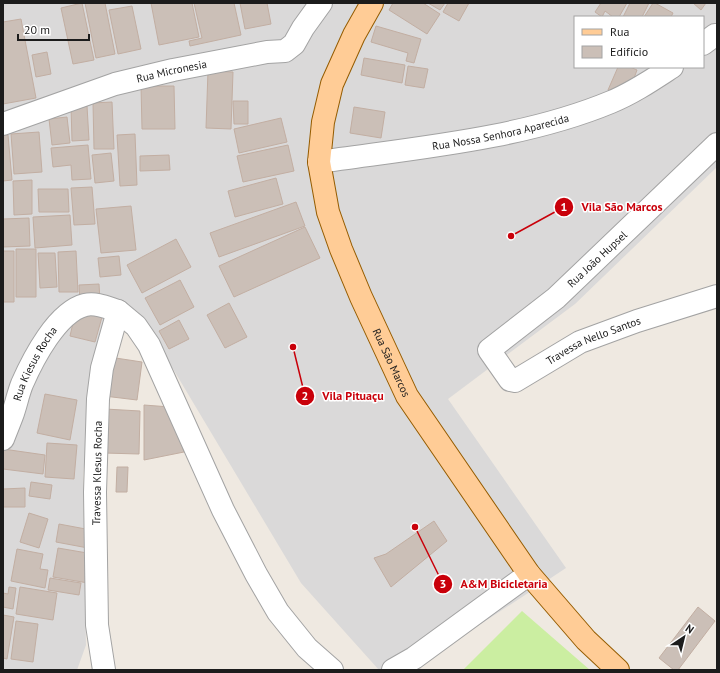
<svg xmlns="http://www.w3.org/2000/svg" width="720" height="673" viewBox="0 0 720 673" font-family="'PT Sans',sans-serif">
	<rect width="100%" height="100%" fill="#efe9e1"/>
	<path fill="#dad9d9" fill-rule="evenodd" d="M3,3H717V167L575,304L448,399L566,568L411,670H379L301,583L142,317L116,301L92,378L83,476L86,645L77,670H3ZM575,17H703V67H575Z"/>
	<path fill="#cbeea1" d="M522,611L590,670H463Z"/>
	<path fill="#cbbfb7" stroke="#c2aea2" d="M82,3L94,60L73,64L61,8Z
		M85,3H105L115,54L96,58Z
		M151,3H192L199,37L159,45Z
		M194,3H234L241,35L190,46L189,41L202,38Z
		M240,3H267L271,24L245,29Z
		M393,3H423L440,14L427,34L389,10Z
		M428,3H445L440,10Z
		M448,3H469L459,21L443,12Z
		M601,3H627L619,17H613L605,11L602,17L595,12Z
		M630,3H649L642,17H623Z
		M653,3H655L673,13L671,17H644Z
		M693,3H706L701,10Z
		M132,6L141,49L118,54L109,10Z
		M21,19L36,98L3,104V22Z
		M376,26L421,39L414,63L406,61L408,53L371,42Z
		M47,52L51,74L36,77L32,55Z
		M364,58L405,65L402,83L361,75Z
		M408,66L428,69L424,88L405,85Z
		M618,67H630L637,70L626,100L608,90Z
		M208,71L233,72L231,129L206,128Z
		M141,86H174L175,129H142Z
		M233,101H248V124H234Z
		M112,102L114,149H94L93,103Z
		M71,106H87L89,140L72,141Z
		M354,107L385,112L381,138L350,133Z
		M67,117L70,143L52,145L49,119Z
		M281,118L287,142L239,153L234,129Z
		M39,132L42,172L14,174L11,134Z
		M135,134L137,185L120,186L117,135Z
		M3,135H8L12,180L3,181Z
		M88,145L91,179L72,180L71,165L53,167L51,148Z
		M288,145L294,171L243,182L237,156Z
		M111,153L114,181L95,183L92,155Z
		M169,155L170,170L140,171V156Z
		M276,178L283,204L235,217L228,191Z
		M32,180V214L14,215L13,181Z
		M92,187L95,224L74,225L71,188Z
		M38,189H68L69,212H39Z
		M296,202L305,226L219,257L210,233Z
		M131,206L136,250L101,253L96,209Z
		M70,215L72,245L35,248L33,217Z
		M29,218L30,246L3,247V219Z
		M305,227L320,258L234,297L219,266Z
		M176,239L191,267L142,293L127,265Z
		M16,249H36V297H16Z
		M3,251H14V302H3Z
		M76,251L78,292H59L58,252Z
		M38,253H55L57,287L40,288Z
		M119,256L121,275L100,277L98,258Z
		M180,280L194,307L160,325L145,298Z
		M99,284L100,301L80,302L79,285Z
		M229,303L247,337L225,348L207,315Z
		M76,310L102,317L95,342L70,336Z
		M179,320L189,339L169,349L159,331Z
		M109,357L142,362L137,400L104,396Z
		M45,394L77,400L70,440L37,433Z
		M144,405L170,407L184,452L144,460Z
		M105,409L140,411L139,454L104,453Z
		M47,443L77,445L74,479L45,477Z
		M3,449L45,455L43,474L3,469Z
		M117,467H128L127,492H116Z
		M31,482L52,485L50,499L29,496Z
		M25,488V507H3V489Z
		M29,513L48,519L39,548L20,542Z
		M434,521L447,541L391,587L374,558L386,554Z
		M59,524L91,530L88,548L56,542Z
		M58,548L93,554L88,583L53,577Z
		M17,549L43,554L40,569L48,570L45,588L11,581Z
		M50,578L81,583L79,595L48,590Z
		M9,587L16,588L13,609L3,607V593L8,594Z
		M20,587L57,593L53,620L16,614Z
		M698,607L715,621L678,670H674L659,658Z
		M3,615L14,617L7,659L3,658Z
		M16,621L38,624L33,662L11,659Z"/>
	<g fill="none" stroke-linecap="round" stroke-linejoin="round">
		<g stroke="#a3a3a3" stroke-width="24">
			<g id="minor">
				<path d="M703,44L715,35L717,37"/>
				<path id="s1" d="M3,124L115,84L173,70L267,52L285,51L294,44L303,28L321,3"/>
				<path id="s2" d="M717,144L556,298L489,350L510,380L515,381L580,342L637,321L717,296"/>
				<path id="s3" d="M319,162C415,148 522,139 611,102C633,93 652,80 672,67"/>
				<path d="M118,311L136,326L149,345L223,510L256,574L278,612L307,648L332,670"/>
				<path id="s4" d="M3,439C6,431 9,424 12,416C16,405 18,394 22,384C33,359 57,312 85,305C96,302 108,308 118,311L102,368L98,399L95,492L97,625L104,670"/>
				<path d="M393,670L414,658L529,574"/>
			</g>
		</g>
		<g stroke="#955c00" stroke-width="24">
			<g id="major">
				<path id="s5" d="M372,3L354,35L332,84L323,122L319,162L328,212L341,249L361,297L407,396L529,574L586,640L618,670"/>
			</g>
		</g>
		<use href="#minor" stroke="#fff" stroke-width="22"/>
		<use href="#major" stroke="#ffcc96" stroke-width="22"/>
	</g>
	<g text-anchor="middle" stroke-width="3" stroke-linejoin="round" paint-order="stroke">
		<g font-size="11" fill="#1c1c1c" stroke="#fff">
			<text dy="4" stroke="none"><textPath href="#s1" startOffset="177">Rua Micronesia</textPath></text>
			<text dy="4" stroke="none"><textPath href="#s3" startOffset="184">Rua Nossa Senhora Aparecida</textPath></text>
			<text transform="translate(597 259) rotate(-43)" y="4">Rua João Hupsel</text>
			<text dy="4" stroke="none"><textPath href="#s2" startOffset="438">Travessa Nello Santos</textPath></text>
			<text dy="4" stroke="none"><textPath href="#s5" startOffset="384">Rua São Marcos</textPath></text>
			<text dy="4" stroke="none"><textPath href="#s4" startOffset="82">Rua Kiesus Rocha</textPath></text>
			<text transform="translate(97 473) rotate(-89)" y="4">Travessa Klesus Rocha</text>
		</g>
	</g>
	<path fill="none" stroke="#c9000a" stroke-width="1.5" d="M511 236L564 207M293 347L305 396M415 527L443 584"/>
	<g fill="#c9000a" stroke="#fff" stroke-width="1.5">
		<circle cx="511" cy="236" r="4"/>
		<circle cx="293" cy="347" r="4"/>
		<circle cx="415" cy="527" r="4"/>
		<circle cx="564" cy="207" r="10"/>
		<circle cx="305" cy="396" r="10"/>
		<circle cx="443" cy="584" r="10"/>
	</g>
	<g font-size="12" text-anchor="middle" font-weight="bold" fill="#fff">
		<text x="564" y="211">1</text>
		<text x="305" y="400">2</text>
		<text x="443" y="588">3</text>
	</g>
	<g font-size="12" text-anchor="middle" font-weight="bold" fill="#c9000a" stroke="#fff" stroke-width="3" stroke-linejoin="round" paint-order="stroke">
		<text x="622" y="211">Vila São Marcos</text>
		<text x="353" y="400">Vila Pituaçu</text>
		<text x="504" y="588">A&amp;M Bicicletaria</text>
	</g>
	<rect width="720" height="673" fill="none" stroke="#1c1c1c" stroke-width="8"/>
	<rect x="574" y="16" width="130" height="52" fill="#ffffff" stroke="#a4a4a4"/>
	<rect x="582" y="29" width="20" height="6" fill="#ffcc96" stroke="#a4a4a4"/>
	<text x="610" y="36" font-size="12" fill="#1c1c1c">Rua</text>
	<rect x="582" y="46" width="20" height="12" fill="#cbbfb7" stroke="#a4a4a4"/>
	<text x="610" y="56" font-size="12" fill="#1c1c1c">Edifício</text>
	<g transform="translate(684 637) rotate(35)" stroke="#ffffff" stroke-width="3" paint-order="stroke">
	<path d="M0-3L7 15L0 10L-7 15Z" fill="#1c1c1c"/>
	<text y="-6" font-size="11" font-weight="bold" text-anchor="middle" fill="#1c1c1c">N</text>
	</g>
	<path d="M18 34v6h71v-6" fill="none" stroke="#1c1c1c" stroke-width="2"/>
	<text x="24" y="34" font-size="12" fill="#1c1c1c" stroke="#ffffff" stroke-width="3" paint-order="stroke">20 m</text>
</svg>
